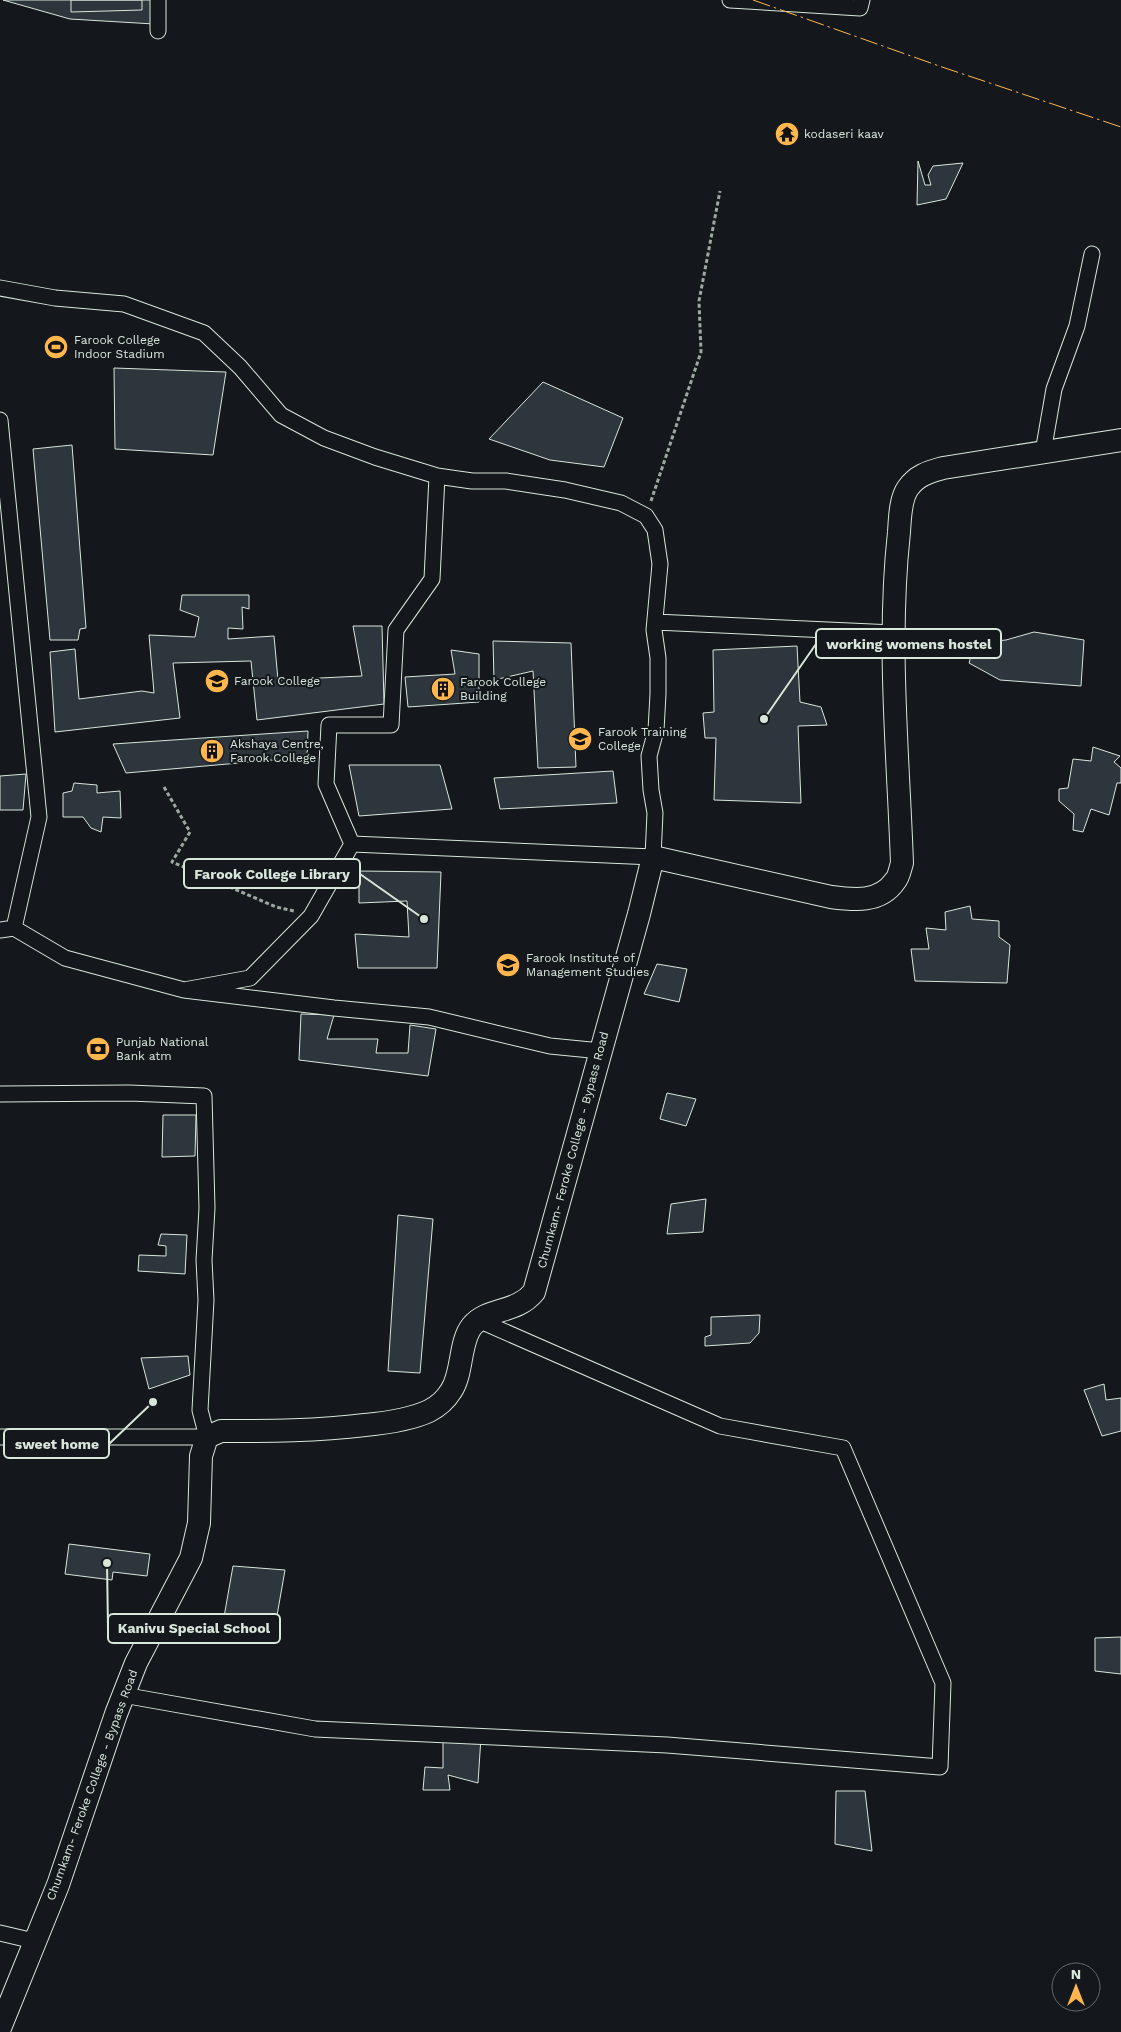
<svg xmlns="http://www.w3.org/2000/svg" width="1121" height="2032" viewBox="0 0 1121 2032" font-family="'Work Sans',sans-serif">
	<rect width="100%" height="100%" fill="#14181c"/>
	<path fill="#2c363c" stroke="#d8e6dc" d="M3,0H153L154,24L70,19Z
		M71,0H142V10L71,12Z
		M918,161L925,185H931L928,175L933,166L963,163L946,199L917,205Z
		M114,368L226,372L213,455L115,449Z
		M543,382L623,418L604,467L550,460L489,439Z
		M72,445L86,628L80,629L78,640H50L33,449Z
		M182,595H249V609L242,607L243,629L228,628V639L274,636L278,680L362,676L353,626H382L384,704L257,720L251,661L173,663L180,718L55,732L50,652L75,649L79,699L142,691L154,693L149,635L195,637L199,617L180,610Z
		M1034,632L1084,640L1081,686L1000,680L969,663L975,643L1006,640Z
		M493,641L571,643L576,767L538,768L533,671L494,680Z
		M797,646L800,702L821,707L827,725L798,726L801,803L714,800L716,738H705L703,713L714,712L713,650Z
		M451,650L479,654V702L408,707L405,677L455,674Z
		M308,731L307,757L126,773L113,744Z
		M1093,747L1120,756L1114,762L1121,768V783H1117L1109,815L1091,809L1083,832L1073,830L1074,814L1059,801V789L1068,788L1073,759L1091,761Z
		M349,765H440L452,809L359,816Z
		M613,771L617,803L500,809L494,778Z
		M26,774L23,810H0V776Z
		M74,783L97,785V793L120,791L121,818L103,817L101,832L91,828L83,817H63V793L72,791Z
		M359,871L441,872L437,968H358L355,934L409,937L407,901L359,903Z
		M970,906L972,919L999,921V937L1010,945L1007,983L915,981L911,949H929L926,928L946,930L945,912Z
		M657,964L687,969L679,1002L644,994Z
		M301,1014L334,1015L327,1039H378L376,1053H408L410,1025L436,1029L428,1076L299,1060Z
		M667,1093L696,1099L686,1126L660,1119Z
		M163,1115H196L195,1156L162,1157Z
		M706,1199L703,1232L667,1234L671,1204Z
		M398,1215L433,1219L420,1373L388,1371Z
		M161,1234L187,1235L185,1274L138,1271L139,1255L166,1256V1246L158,1245Z
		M760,1315L759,1333L750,1343L705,1346V1337L711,1335V1317Z
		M188,1356L190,1375L149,1389L141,1358Z
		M1104,1384L1106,1400L1121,1398V1431L1102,1436L1084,1390Z
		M69,1544L150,1554L147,1576L113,1572L112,1580L65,1574Z
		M233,1566L285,1570L275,1627L224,1617Z
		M1121,1637V1674L1095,1671V1638Z
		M481,1737L478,1783L448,1775L450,1790H423L425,1767L443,1768V1738Z
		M836,1791H865L872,1851L835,1844Z"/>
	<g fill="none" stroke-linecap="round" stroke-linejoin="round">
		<g stroke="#d8e6dc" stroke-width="17">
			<path id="street" d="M158,0V31
				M730,0L860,8L862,0
				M0,288L55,298L124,304L204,333L240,367L281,415L324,438L375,457L437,476L472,481H506L565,490L621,503L646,516L655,530L660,564L654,630L658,658V694L656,730L649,756L651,790L655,813L653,857L352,844L311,916L250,978L184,990
				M0,420L39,817L14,928
				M1043,452L1054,389L1077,326L1092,254
				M655,622L894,633
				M352,844L326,784L329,725H391L396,630L432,579L437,476
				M0,930L14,928L65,958L184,990L334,1008L429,1017L550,1046L601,1051
				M0,1094L129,1093L204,1096L207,1208L204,1260L206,1300L200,1410L207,1437H0
				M123,1695L315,1729L667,1745L940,1767L943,1683L843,1448L720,1426L478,1320
				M0,1933L34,1941"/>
		</g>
		<g stroke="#d8e6dc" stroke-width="24">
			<path id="secondary" d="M0,2028L58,1885L116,1714L136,1663L191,1558L199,1523L201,1456L207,1437L221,1431C269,1431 317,1431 365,1425C386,1423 410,1420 429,1411C437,1407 446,1399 451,1391C463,1374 459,1342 472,1326C488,1307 516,1314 534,1292L639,914L653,857L831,897C854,900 880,903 895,881C899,877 900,869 902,863C898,753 887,642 899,532C900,519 900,499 908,488C917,475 929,472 943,468L1121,440"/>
		</g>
		<path stroke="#9da8a2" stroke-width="3" stroke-dasharray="4 2.5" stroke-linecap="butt" d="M651,501L701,352L699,301L720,191
			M164,787L190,832L172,862L276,907L294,911"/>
		<use href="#street" stroke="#14181c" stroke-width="15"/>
		<use href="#secondary" stroke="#14181c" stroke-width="22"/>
		<path stroke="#ffb74d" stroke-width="1" stroke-dasharray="18 4 2.5 4" stroke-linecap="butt" d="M753,0L942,67L1121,127"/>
	</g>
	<defs>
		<g id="temple-disc" transform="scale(1.25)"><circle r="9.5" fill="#ffb74d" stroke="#14181c"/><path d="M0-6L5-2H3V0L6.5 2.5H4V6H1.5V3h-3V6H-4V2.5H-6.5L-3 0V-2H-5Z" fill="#111"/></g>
		<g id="stadium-disc" transform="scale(1.25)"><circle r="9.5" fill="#ffb74d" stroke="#14181c"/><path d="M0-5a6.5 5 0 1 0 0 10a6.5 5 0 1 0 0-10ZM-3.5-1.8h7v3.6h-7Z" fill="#111"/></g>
		<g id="university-disc" transform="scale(1.25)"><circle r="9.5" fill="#ffb74d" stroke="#14181c"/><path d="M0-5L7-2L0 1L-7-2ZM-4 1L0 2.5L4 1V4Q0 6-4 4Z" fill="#111"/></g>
		<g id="building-disc" transform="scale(1.25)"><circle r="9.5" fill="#ffb74d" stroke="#14181c"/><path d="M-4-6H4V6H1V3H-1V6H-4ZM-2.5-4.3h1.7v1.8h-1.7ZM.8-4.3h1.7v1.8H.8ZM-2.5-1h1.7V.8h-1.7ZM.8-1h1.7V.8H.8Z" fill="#111"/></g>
		<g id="bank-disc" transform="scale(1.25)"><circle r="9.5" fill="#ffb74d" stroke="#14181c"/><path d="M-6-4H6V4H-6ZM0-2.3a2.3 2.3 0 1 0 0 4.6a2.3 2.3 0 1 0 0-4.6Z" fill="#111"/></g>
	</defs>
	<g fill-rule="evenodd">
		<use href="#temple-disc" x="787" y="134"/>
		<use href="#stadium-disc" x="56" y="347"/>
		<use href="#university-disc" x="217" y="681"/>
		<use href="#building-disc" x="443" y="689"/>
		<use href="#university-disc" x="580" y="739"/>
		<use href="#building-disc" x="212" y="751"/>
		<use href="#university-disc" x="508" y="965"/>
		<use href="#bank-disc" x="98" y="1049"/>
	</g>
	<g text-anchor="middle" stroke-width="4" stroke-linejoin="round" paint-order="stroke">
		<g font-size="12" fill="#d8e6dc" stroke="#14181c" text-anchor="start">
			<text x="804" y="138">kodaseri kaav</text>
			<text x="74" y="344">Farook College<tspan x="74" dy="14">Indoor Stadium</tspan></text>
			<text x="234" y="685">Farook College</text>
			<text x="460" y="686">Farook College<tspan x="460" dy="14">Building</tspan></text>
			<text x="598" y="736">Farook Training<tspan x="598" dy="14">College</tspan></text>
			<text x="230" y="748">Akshaya Centre,<tspan x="230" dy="14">Farook College</tspan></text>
			<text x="526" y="962">Farook Institute of<tspan x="526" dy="14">Management Studies</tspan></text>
			<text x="116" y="1046">Punjab National<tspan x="116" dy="14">Bank atm</tspan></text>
		</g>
		<g font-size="12" fill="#d8e6dc" stroke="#14181c">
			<text transform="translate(573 1150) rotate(-75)" y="4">Chumkam- Feroke College - Bypass Road</text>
			<text transform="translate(92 1785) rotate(-70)" y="4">Chumkam- Feroke College - Bypass Road</text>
		</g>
	</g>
	<path fill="none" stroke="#d8e6dc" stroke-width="2" d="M764 719L816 644M424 919L360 874M153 1402L109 1444M107 1563L108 1628"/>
	<g fill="#d8e6dc" stroke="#14181c" stroke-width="2">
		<circle cx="764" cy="719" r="5"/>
		<circle cx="424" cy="919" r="5"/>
		<circle cx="153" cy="1402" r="5"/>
		<circle cx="107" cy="1563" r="5"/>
	</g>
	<g fill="#14181c" stroke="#d8e6dc" stroke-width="2">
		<rect x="816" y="629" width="185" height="29" rx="5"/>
		<rect x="184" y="859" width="176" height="29" rx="5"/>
		<rect x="4" y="1429" width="105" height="29" rx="5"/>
		<rect x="108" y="1614" width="172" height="29" rx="5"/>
	</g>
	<g font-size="14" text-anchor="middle" font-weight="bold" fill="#d8e6dc">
		<text x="909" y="649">working womens hostel</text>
		<text x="272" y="879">Farook College Library</text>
		<text x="57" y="1449">sweet home</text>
		<text x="194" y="1633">Kanivu Special School</text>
	</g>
	<g transform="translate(1076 1987)"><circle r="24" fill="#14181c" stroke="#626a69"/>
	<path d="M0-4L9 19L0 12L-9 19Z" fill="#ffb74d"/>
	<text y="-8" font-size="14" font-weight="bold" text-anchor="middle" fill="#d8e6dc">N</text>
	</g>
</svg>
